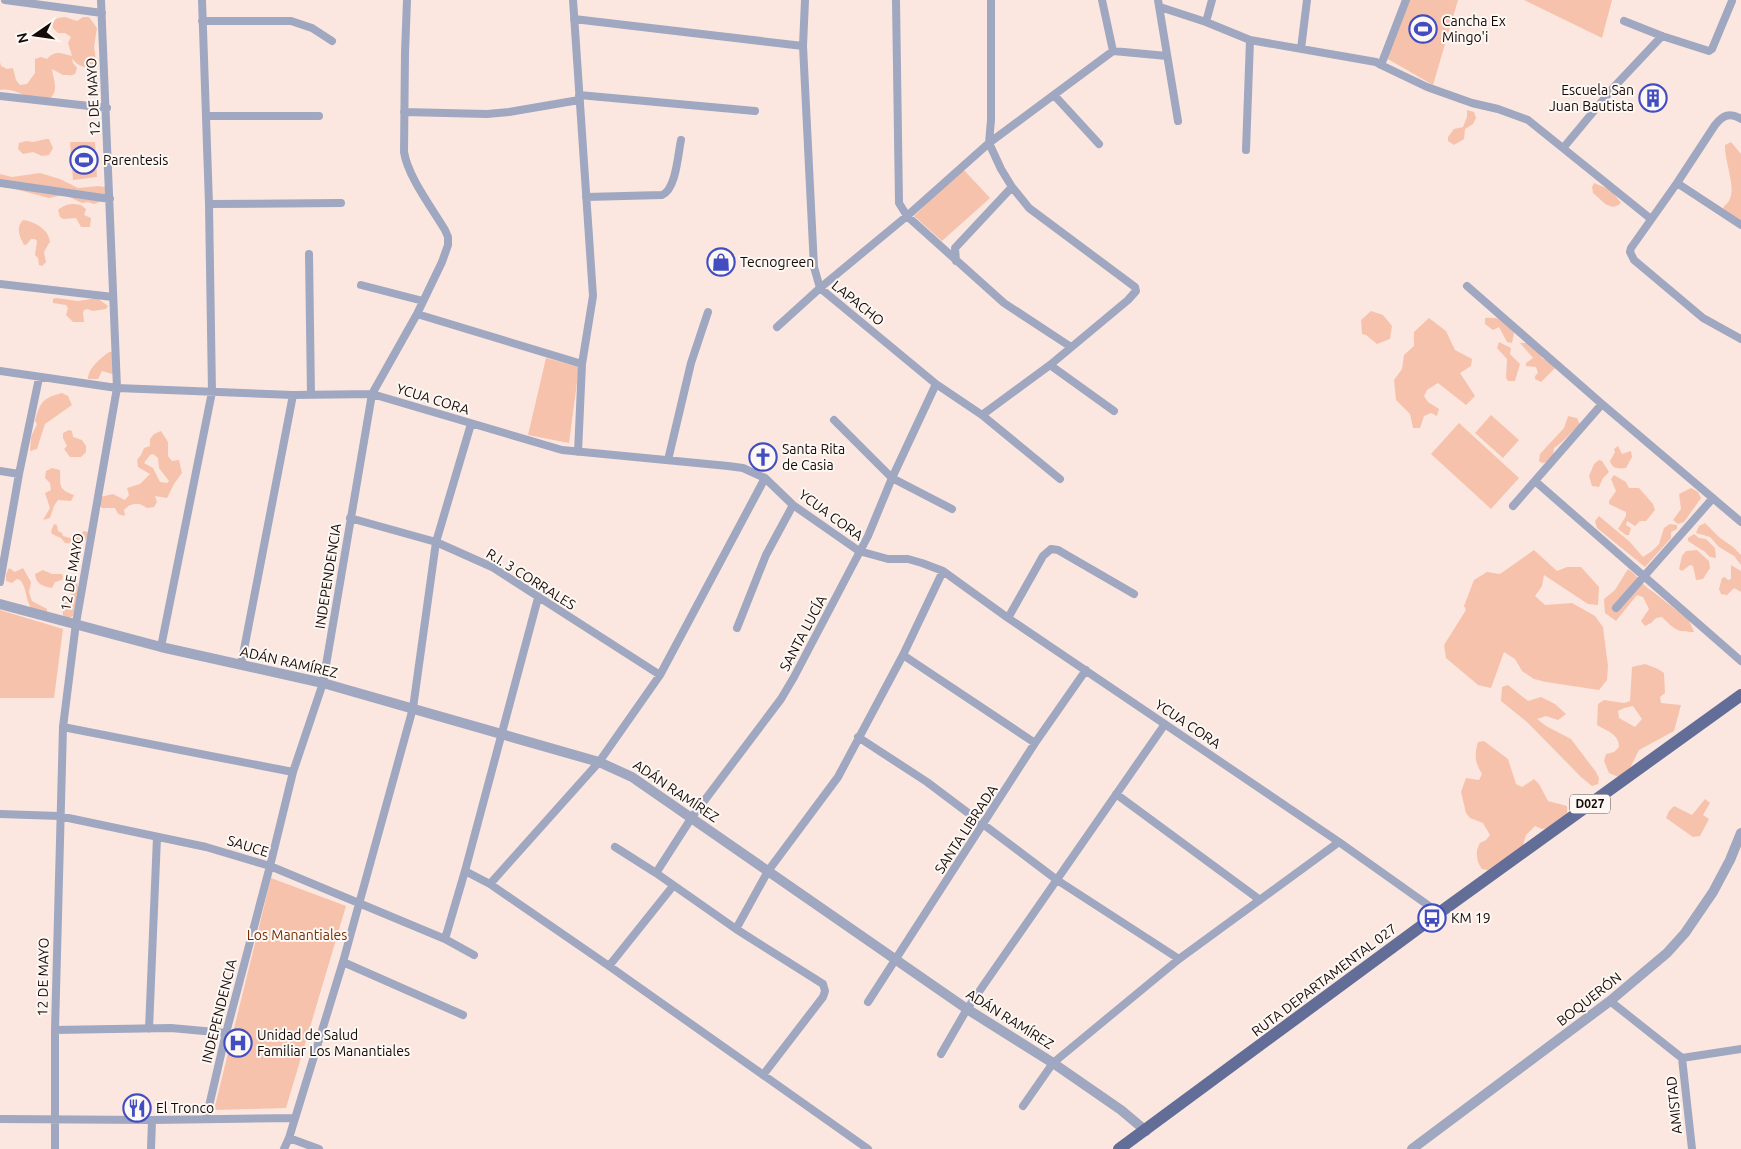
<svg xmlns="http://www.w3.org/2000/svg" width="1741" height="1149" viewBox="0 0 1741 1149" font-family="Ubuntu,sans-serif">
	<rect width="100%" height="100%" fill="#fbe7df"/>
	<path fill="#f7c2ab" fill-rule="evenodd" d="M1408,0H1458L1433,85L1386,58Z
		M1524,0H1612L1602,38Z
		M65,17L77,21L83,17H89L97,28L94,47L96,60L95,67C86,69 77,66 72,58L73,63L77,68L75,74L69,76L70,75H63L52,69C53,80 60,90 49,99L36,96L29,98C21,93 9,88 0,90V62L1,66L7,69L13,68L16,80L20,85L27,84L35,73V59L41,57L47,59C55,50 61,53 72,56L68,43L71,37L65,33H58L53,28L52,21L58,18Z
		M1467,110L1474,112L1476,118L1473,124L1465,129L1464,139L1454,145L1448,141V137L1454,129L1463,127L1467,117Z
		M46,139H49L53,148L49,155L42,156L33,152L23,154L18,149L19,143L26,141L33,142Z
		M70,142H95L97,177L73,180Z
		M1731,142L1741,154V229L1723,213L1724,206C1741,195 1724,164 1725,145Z
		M963,169L990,198L942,241L914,216Z
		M40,173L60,179L78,188L98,186L105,187L106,194L104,200L94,204L88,202L82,203L69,197L63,195L49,198L0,185V174L12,177Z
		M1594,183L1611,190L1621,203C1610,213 1602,200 1593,193L1592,187Z
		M74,204L81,205L86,209L84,215L91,218L90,227H81L76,218L63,219L60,217L58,210C63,206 67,204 74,204Z
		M23,220C34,221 50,230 50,243H49L44,252L46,262L42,266L39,265L38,258L35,255L37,241L35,239H31L27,244L24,245C20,237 15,228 23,220Z
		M56,298L78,301L97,298L108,306L106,309L93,311L87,309L84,310L83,313L84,322H73L66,315L68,308L66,305L53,303V299Z
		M1371,311L1383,315L1392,326L1390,339L1377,344L1366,335L1362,334L1361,320Z
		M1429,318L1446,331L1455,350L1472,359L1471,366L1460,373L1475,396L1466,405L1438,383L1427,390L1424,396L1428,402L1439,409L1437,416L1431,413L1424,416L1420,428H1413L1410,414L1396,400L1394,380L1402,369L1404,355L1414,346V332Z
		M1485,318C1502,317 1505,320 1514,333L1512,343L1507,342L1499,327L1493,330L1485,324Z
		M1499,342L1511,348L1510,354L1520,364L1515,381H1508L1506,378L1507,359L1497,348Z
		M1520,343H1534L1542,358L1548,361L1555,368L1541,382L1535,379V376L1538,373L1536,367L1526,366V363L1533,358Z
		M109,352H112L115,372L112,374L102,371L98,379H88C88,368 101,358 109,352Z
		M546,358L579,367L569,443L528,435Z
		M62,393L68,396L72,405L45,424L37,449L30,451L31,437L37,424L35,421C40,402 43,398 62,393Z
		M1491,415L1519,440L1503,458L1475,433Z
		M1568,416L1577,418L1580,425C1570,432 1564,442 1554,448L1552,461L1542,463L1539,461L1540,454L1564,428Z
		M1459,423L1519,478L1491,509L1431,454Z
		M69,430L72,431L73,437L82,440L86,446V452L81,457H70L64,449L67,446L63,438V433Z
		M161,431L168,442V456L172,461L179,460L182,473L174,484L167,498L155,496L157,502L154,507L147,508C139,502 131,502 124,510L125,516L118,514L115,508H102L97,503L100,497L113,494L125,500L129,495L127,488L140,484L150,474L138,467L137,460L141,455L144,448L150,446V439L154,434ZM153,454L158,458L159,468L169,481L167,483L160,482L153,468L144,463L150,455Z
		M1618,446L1622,454L1631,451L1632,457L1626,468C1619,469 1612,469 1610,461L1615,452L1614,449Z
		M1599,460L1602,461L1609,472L1603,478L1599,487L1592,486L1589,476L1594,464Z
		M52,468L60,470C61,485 57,489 74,495L71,501L58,500L54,506L50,518L43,520L50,508L45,493L51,490L50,483L45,478L46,471Z
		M1614,475L1626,482L1629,488H1639L1653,504L1655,510L1646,521H1640L1635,526L1627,521L1626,525L1631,528L1629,535H1626L1618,529L1626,516V512L1609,504V501L1616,491L1611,479Z
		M1691,488L1698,492L1701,498L1684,522L1678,524L1673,520L1681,509L1679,494Z
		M1599,516L1630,542L1643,557L1652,551L1659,544L1664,528L1670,524L1677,525V529L1671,532V538L1645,567L1597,528L1595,521Z
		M1705,523L1719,537L1733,547L1741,555V565L1734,556L1719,547L1710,537L1696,533L1699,526Z
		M54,524L57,525L58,531L62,533L63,536L70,538L76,537L84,531L90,533L85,541L78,544L65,543L61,538L52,534L51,531Z
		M1694,534L1699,538L1706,539L1715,548L1716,558L1710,557L1705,552L1688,541V538Z
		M1534,550L1557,571L1567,567H1581L1599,587L1598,605L1588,604L1544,575L1542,586L1535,596L1545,605L1572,603L1595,616L1603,627L1608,666L1607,680L1599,690L1546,682L1534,679L1522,671L1515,659L1504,652L1491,688L1478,685L1446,658L1444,645L1466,610L1464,606L1474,580L1487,572L1500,574Z
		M1697,550L1709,561L1710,568L1703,579L1696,580L1693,566L1690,565L1682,571L1679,569L1682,556L1686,551Z
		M1731,565L1741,571V592L1734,588L1727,595L1721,594L1719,589L1722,578L1725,577L1728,580L1731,579Z
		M9,568L15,572L23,568L31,582L29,592L32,601L47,609V612L31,608C25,598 27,588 20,580L17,579L12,583L6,581V574Z
		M1628,569C1638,575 1642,586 1652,591L1689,620L1694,632C1676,632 1674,629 1662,617L1656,618L1651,623L1645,626L1641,621L1649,609L1643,597L1637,595L1616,621L1605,613L1604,599L1615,590Z
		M43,570L52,574H62L63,577L62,580L55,582L52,588C42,586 36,584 35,574Z
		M73,581H77L79,591L73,616L67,619L64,617C61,611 63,606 65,600L69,604L72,603L74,600L68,588L70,583Z
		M0,610L63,629L54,698H0Z
		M1645,664L1658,669L1664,673L1665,693L1660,697L1661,703L1681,705L1674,731L1639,750L1627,774L1621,778L1609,773L1604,761L1606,754L1614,752L1619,747C1619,734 1607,731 1597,725L1598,704L1604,700L1624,703L1630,701L1632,667ZM1633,706L1642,719L1635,727L1619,718L1618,711L1624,708Z
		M1508,685L1528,701L1541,697L1555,704L1566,714L1558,720L1546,716L1537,719L1546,726L1571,739L1596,772L1599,778L1598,784L1592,786L1581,777L1528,723L1501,701L1502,687Z
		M1484,741L1508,759L1516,784L1522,787L1534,779L1539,784L1548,801L1567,806V813L1555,827L1542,829L1535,826L1526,835L1522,848L1488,870L1482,869C1476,861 1475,851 1480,843L1486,840L1490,835L1483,823L1470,818L1466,813L1461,792L1466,778L1479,780L1482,774C1475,762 1474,756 1478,742Z
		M1705,799L1710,803L1703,815L1709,819L1700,836L1693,837L1666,818L1669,811L1674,806L1692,815Z
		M271,878L346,906L286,1108L214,1110Z"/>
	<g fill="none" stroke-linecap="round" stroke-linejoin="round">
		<path stroke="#a0a7c0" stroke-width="8" d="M5,0L102,13
			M573,0L593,296L582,364L578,452
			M805,0L803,46L814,267L820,288L936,384L982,415L1060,479
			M896,0L899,203L907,216L1004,303L1071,347
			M1102,0L1113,51
			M1158,0L1178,121
			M1160,7L1206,22L1250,40L1376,62L1381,65L1406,0
			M574,19L803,46
			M202,21H291L312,28L332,41
			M1624,21L1662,36L1709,51L1712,49L1732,1
			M1206,22L1212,0
			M1301,49L1307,0
			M1381,65L1427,87L1472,103L1498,109L1528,120L1651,219
			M579,95L755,111
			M1054,95L1099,144
			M0,96L107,108
			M404,112L487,114L509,112L579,100
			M206,116H319
			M1741,119C1730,112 1723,115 1715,125L1677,183L1631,248L1630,252L1634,260L1703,318L1741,339
			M1564,147L1613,88L1662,36
			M1246,150L1250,40
			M0,183L110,199
			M1677,183L1741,225
			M586,197L662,195C676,190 678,154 681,140
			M209,204L341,203
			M309,254L311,395
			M956,261L955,248L1012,187
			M0,284L113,297
			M361,285L423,301
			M1467,286L1602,404L1741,522
			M417,314L582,364
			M777,327L820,288L907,216L989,143L1113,51L1167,56
			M1050,365L1114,411
			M0,371L117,388L293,395L372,394L562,450L728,466L743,468L765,478L793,505L859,551L888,559H908L922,563L943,571L1008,618L1339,842L1439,913
			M982,415L1050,365L1128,300L1136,291L1135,287L1029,208L1012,187L1001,169L989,143L991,120V0
			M834,420L892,478L952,509
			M668,460L691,363L708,312
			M0,471L19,474
			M1535,481L1741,661
			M1513,506L1602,404
			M350,518L436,542L492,567L660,675
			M0,582L19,474L39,378
			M1616,608L1713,498
			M1008,618L1043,556L1051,549L1058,550L1134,594
			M737,628L766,555L793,505
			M161,647L212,392L209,204L202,0
			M903,655L1035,743
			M241,665L293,395
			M63,727L293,772
			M858,737L927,782L1057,880L1179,959
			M1116,794L1260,900
			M0,814L59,816L206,847L270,866L445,939L474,955
			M615,847L656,873L736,929L823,984L825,991L823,997L763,1075
			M465,871L490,884L609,966L868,1149
			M656,873L692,817L781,699L794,677L868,536L892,478L936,384
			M490,884L599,762L660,675L765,478
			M736,929L768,871L838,777L903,655L943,571
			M445,939L465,871L538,598
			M343,962L463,1015
			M609,966L673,886
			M1610,1001L1682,1058L1741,1049
			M868,1002L1035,743L1086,670
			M149,1029L157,837
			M55,1030L171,1028L226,1033
			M941,1054L967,1009L1165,724
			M1682,1058L1692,1149
			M1023,1106L1053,1063L1179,959L1339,842
			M0,1119L152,1120L294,1118
			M206,1119L226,1033L270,866L293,772L323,683L372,394L417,314L442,262L448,245V237L445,230C432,208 408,177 404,152L405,53L407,0
			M289,1138L319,1149
			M55,1149V1030L63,727L76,623L117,388L101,0
			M151,1149L152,1120
			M284,1149L289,1138L343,962L413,708L436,542L471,424"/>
		<path stroke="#a0a7c0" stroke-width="10" d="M0,604L161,647L323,683L599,762L632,777L967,1009L1053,1063L1121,1110L1146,1131
			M1412,1149L1610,1001L1667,953L1685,933L1713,892L1730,860L1741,833"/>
		<path stroke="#626d98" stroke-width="12" d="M1119,1149L1439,913L1741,695"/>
	</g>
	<defs>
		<g id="stadium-ring" transform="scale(1.4375)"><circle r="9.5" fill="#fef8f5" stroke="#414dc1" stroke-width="1.5"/><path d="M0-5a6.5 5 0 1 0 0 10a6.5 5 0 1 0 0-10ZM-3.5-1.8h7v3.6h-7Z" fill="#414dc1"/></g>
		<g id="building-ring" transform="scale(1.4375)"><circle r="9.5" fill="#fef8f5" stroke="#414dc1" stroke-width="1.5"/><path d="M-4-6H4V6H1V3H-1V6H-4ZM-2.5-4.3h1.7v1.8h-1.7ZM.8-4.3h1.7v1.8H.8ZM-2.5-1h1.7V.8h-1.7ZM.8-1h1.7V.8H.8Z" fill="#414dc1"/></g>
		<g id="shop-ring" transform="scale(1.4375)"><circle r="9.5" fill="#fef8f5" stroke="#414dc1" stroke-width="1.5"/><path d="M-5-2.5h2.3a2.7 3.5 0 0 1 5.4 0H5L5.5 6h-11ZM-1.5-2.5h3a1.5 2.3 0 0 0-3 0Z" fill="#414dc1"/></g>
		<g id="church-ring" transform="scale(1.4375)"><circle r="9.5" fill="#fef8f5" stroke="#414dc1" stroke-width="1.5"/><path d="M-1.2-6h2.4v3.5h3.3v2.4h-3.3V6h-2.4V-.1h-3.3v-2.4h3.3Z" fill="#414dc1"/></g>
		<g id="bus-ring" transform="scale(1.4375)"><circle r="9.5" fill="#fef8f5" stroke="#414dc1" stroke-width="1.5"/><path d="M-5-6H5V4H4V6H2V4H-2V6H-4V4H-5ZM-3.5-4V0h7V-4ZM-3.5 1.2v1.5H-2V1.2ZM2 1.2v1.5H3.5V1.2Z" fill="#414dc1"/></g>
		<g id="hospital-ring" transform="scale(1.4375)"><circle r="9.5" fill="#fef8f5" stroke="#414dc1" stroke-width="1.5"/><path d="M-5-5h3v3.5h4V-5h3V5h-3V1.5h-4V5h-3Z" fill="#414dc1"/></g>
		<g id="restaurant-ring" transform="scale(1.4375)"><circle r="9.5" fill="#fef8f5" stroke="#414dc1" stroke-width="1.5"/><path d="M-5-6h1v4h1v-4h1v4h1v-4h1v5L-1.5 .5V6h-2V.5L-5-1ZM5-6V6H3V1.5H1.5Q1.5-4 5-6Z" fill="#414dc1"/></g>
	</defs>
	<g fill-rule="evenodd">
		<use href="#stadium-ring" x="1423" y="29"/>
		<use href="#building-ring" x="1653" y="98"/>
		<use href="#stadium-ring" x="84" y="160"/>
		<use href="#shop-ring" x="721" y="262"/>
		<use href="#church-ring" x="763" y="457"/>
		<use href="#bus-ring" x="1432" y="918"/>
		<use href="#hospital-ring" x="238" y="1043"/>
		<use href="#restaurant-ring" x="137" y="1108"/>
	</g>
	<g text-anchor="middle" stroke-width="4" stroke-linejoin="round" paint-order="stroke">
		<rect fill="#fef8f5" stroke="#5a514e" stroke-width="1" x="1570" y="794.5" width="40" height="19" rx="4"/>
		<g font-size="12" font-weight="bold" fill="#140a06">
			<text x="1590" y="808">D027</text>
		</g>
		<g font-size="14" fill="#140a06" stroke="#fef8f5" text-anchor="start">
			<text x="1442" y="26">Cancha Ex<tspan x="1442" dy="16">Mingo'i</tspan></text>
			<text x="1634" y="95" text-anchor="end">Escuela San<tspan x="1634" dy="16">Juan Bautista</tspan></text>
			<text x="103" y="165">Parentesis</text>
			<text x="740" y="267">Tecnogreen</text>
			<text x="782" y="454">Santa Rita<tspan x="782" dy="16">de Casia</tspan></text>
			<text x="1451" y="923">KM 19</text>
			<text x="257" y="1040">Unidad de Salud<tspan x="257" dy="16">Familiar Los Manantiales</tspan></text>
			<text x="156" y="1113">El Tronco</text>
		</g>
		<g font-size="14" fill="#140a06" stroke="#fef8f5">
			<text transform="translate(93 97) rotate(-93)" y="5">12 DE MAYO</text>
			<text transform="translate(858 303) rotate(39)" y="5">LAPACHO</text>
			<text transform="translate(433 399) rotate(17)" y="5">YCUA CORA</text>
			<text transform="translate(831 515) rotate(36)" y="5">YCUA CORA</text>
			<text transform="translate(72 572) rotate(-80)" y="5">12 DE MAYO</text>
			<text transform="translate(328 576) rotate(-81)" y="5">INDEPENDENCIA</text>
			<text transform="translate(531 579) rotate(32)" y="5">R.I. 3 CORRALES</text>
			<text transform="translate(803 633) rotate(-62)" y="5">SANTA LUCÍA</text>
			<text transform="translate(289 662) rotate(13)" y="5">ADÁN RAMÍREZ</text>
			<text transform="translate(1188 724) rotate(34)" y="5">YCUA CORA</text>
			<text transform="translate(676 791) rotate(34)" y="5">ADÁN RAMÍREZ</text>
			<text transform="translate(966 829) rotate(-57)" y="5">SANTA LIBRADA</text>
			<text transform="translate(248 846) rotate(17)" y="5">SAUCE</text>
			<text transform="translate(43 977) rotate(-89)" y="5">12 DE MAYO</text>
			<text transform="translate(1324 980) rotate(-37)" y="5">RUTA DEPARTAMENTAL 027</text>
			<text transform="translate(1589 999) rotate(-38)" y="5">BOQUERÓN</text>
			<text transform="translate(219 1011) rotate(-76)" y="5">INDEPENDENCIA</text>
			<text transform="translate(1010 1019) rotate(32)" y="5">ADÁN RAMÍREZ</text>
			<text transform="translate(1674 1105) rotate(-96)" y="5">AMISTAD</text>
		</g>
		<g font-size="14" fill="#752e03" stroke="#fef8f5">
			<text x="297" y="940">Los Manantiales</text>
		</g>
	</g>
	<g transform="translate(35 35) rotate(257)" stroke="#fef8f5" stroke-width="4" paint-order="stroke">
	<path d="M0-4L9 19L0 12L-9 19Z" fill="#140a06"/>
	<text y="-8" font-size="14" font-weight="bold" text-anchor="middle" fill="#140a06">N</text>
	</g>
</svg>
